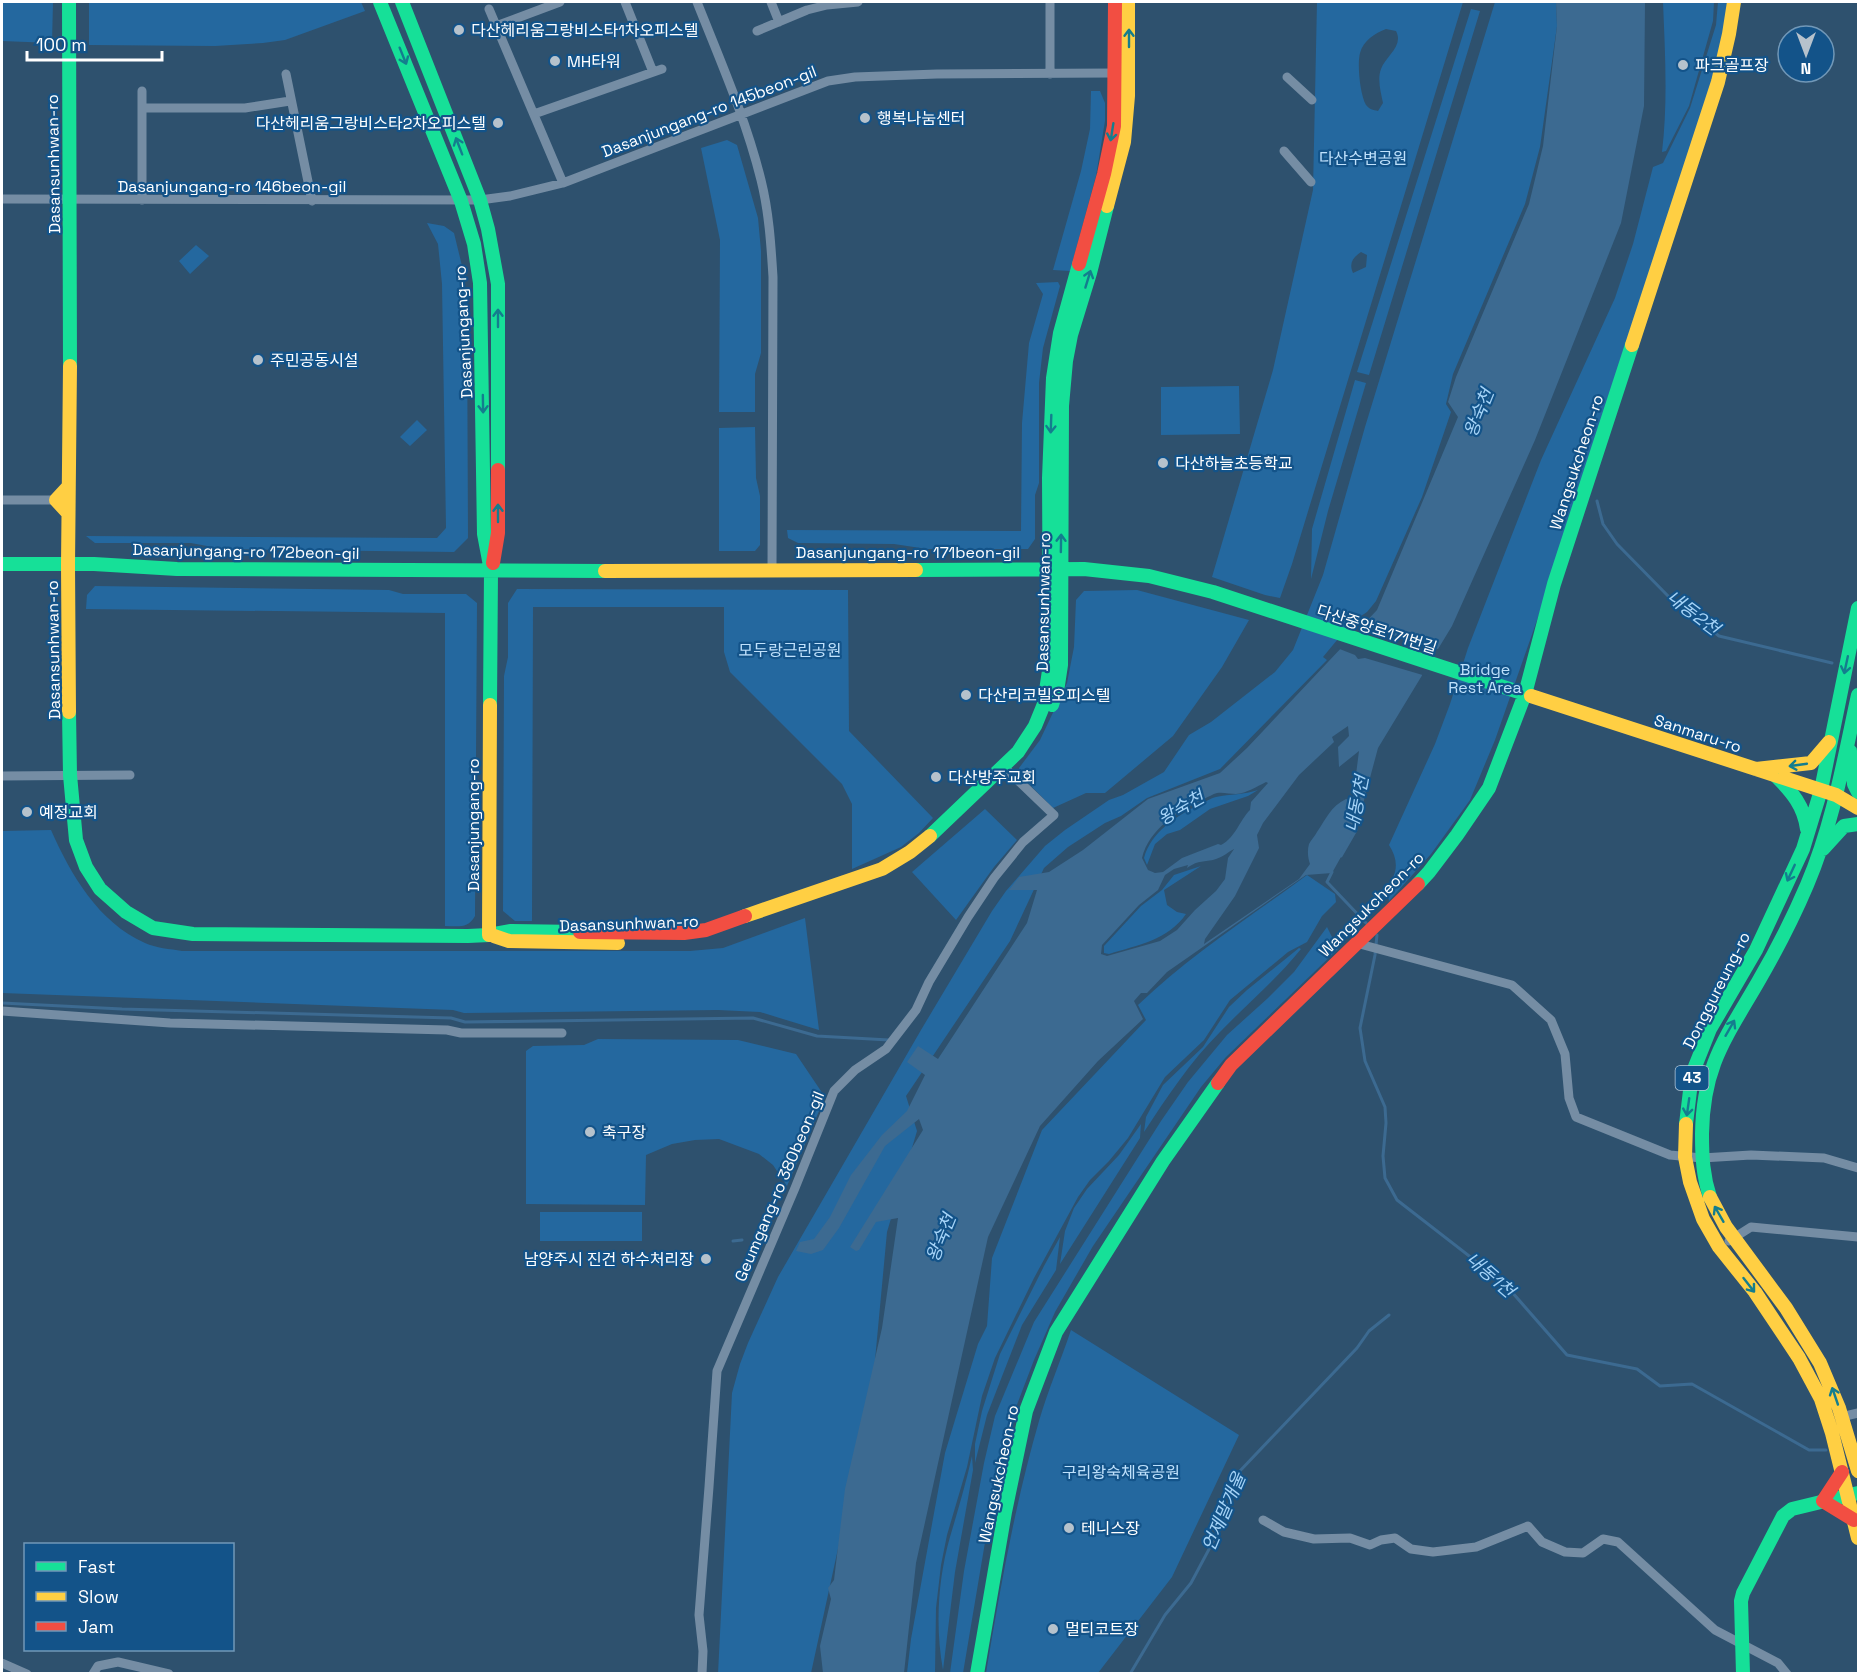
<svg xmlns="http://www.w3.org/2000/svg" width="1860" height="1675" viewBox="0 0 1860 1675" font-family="'Space Grotesk','Noto Sans KR',sans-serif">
	<rect width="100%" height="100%" fill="#2e516e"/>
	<path fill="#24689f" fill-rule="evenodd" d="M2,2H53L52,43L2,41Z
		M89,2H361L365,11L285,40L263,43L215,46L89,45Z
		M1317,2H1463L1292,564L1280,598L1265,595L1212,577L1273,370L1313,190ZM1386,29L1396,31C1404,46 1386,56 1381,69C1377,79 1381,93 1383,103L1378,111C1373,110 1369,109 1366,105C1360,95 1357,64 1360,53C1363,41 1375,33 1386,29ZM1361,252L1367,255L1366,267L1353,273C1349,264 1352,258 1361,252Z
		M1495,2H1556L1557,26L1540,147L1525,204L1453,374L1446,404L1451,412L1422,497L1376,601L1367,612L1352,622L1323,657L1327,660L1220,769L1147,798L1121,816L1105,823L1068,847L1044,868L1010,941L906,1096L917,1131L887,1232L872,1392L811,1673L718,1674L732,1393L740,1364L748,1343L778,1277L921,1030L992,911L1006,891L1045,846L1065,830L1109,800L1123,795L1164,772L1189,735L1211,722L1275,672L1293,650L1323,575L1365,427Z
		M1663,2H1714L1713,21L1689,106L1666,151L1662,152C1668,102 1665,52 1663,2Z
		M1718,2H1731L1717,74L1550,583L1495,740L1470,800L1431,854L1389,901L1387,891H1381C1398,878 1400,862 1389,845L1435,744L1450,704L1468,648L1541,460L1615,298L1633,244L1653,167L1663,163L1690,108L1716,25Z
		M1471,9L1480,11L1369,375L1357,372Z
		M1091,91H1100L1105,103V121L1096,176L1070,271L1053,270L1081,171L1090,129Z
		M727,140L737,145L758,218L761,251V353L755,374V412H719L720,240L701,148Z
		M427,223L444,226L454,233L463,270L467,305L468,538L454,552L223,549L191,543H95L86,536L437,538L446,528L442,284L438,244Z
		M196,245L209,256L190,274L179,261Z
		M1058,282L1060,286L1043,348L1039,383V483L1035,495V539L1028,549H927L894,544L798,543L788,538L787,530L1021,531L1022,423L1029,343L1043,294L1036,283Z
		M1355,380L1366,383L1328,511L1311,579L1312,529Z
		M1239,386L1240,434L1161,435V387Z
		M417,420L427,430L410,446L400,437Z
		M755,427L756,478L760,496V545L755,551H719V428Z
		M95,586L389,590L403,594H466L477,603L475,916C468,929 458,926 445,926V613L86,609L87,595Z
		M517,589L848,590L849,731L933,818L919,833L901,847L852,869V804L842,784L730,672L724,652V607H533L532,921H515L503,911L504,676L508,657V603Z
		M1137,590L1249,620L1222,667L1173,736L1105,793H1086L1053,808L1019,774V768L1040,740L1067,683L1074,647L1076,600L1084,591Z
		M1258,790L1248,796L1210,809L1180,830L1167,834L1155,844L1147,865L1144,858C1151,832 1176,816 1199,805C1205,802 1211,798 1216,797C1230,794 1244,795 1258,790Z
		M985,809L1017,840L994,867L956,920L912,872Z
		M51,830C71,875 98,922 145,943C156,948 170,949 182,951H690L723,948L805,918L819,1030L760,1012L718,1010L464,1013L453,1010L2,993V831Z
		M1201,866L1164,890L1167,905L1177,912L1186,914C1168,940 1138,945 1109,954L1104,953V946L1141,906L1162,890L1174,875Z
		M1307,875L1335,894L1336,902L1322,916L1307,942L1288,952L1230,1000L1204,1040L1165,1077L1128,1138L1109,1161L1090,1180L1078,1197L1034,1278L995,1358L982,1396L967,1467L947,1535L941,1565L936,1608L935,1673H907L911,1639L945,1453L978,1344L987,1326L992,1258L1042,1130L1146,1020L1138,1005C1189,956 1250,917 1307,875Z
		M1327,927L1338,949L1226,1057L1201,1087L1093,1246L1055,1312L1034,1360L1010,1423L995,1483L963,1673H950L964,1571L984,1463L995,1416L1034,1322L1161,1121L1188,1082L1227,1035L1268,998L1294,972Z
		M1299,948L1301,949C1277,979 1247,1004 1220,1032C1190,1062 1167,1097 1144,1132L1146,1117L1163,1085L1203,1047L1229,1007L1247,990Z
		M598,1039L738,1040L796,1054L825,1097L787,1186L773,1165L759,1154L719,1139L695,1140L672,1144L646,1155L645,1205L526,1204V1051L533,1046L584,1045Z
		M1141,1124L1140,1138L1060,1264L1065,1231L1074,1208L1087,1189L1119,1155Z
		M540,1212H642V1241H540Z
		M1060,1237L1056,1270L1022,1325L987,1415L975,1463V1444L982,1411L1000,1354L1044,1266Z
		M1071,1330L1239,1435L1172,1577L1098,1673H986C1000,1589 1015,1504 1039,1421C1048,1390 1061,1360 1071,1330Z
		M972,1456L973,1470L955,1572L943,1670C935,1627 938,1578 950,1537C958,1510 966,1483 972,1456Z"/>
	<path fill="#3c6a91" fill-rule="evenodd" d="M1556,2H1645L1644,106L1621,223L1535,440L1452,626L1378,748L1356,830L1332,873L1306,875L1167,972L1147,993H1141L1134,1001L1143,1019L1098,1061L1040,1126L988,1237L916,1563L904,1673H823L820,1646L831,1599L828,1588L834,1580L845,1489L882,1328L898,1218L876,1222L859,1250L856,1251L850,1247L923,1130L919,1119L885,1146L839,1228L823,1250L811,1254L796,1251L800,1242L814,1239L830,1217L851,1175L882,1135L907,1111L925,1075L907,1062L918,1046L938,1059L1027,923L1037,890H1009L1019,877L1049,872L1083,850L1148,799L1220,773L1247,748L1377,610L1458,417L1448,402L1456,377L1529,204L1543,146L1557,26ZM1348,726L1349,736L1338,747L1339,767L1359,751L1353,798L1350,800L1346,799C1331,806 1326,819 1317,832C1315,836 1311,840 1309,844C1307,851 1308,858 1310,864L1299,879L1204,944L1205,939L1235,896L1259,848L1257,835L1263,823L1299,775L1334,742L1332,737ZM1266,782L1268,783L1251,802L1250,810C1239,821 1236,837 1221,845L1218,844L1182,858L1163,872L1155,873L1148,870L1142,858C1149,829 1179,810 1204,799C1208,797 1213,794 1217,793C1223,792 1230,794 1236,794C1247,793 1256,787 1266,782ZM1234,849L1228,858L1225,879L1216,891L1195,910L1177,930L1160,941L1107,956L1101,954L1102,945L1139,905L1158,890L1165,875L1174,869L1188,865L1187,868C1200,859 1203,863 1216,859C1223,857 1228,852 1234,849Z"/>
	<path fill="#2e516e" d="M1359,625L1364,626L1370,625L1376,630L1441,650L1426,676L1365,658L1358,659L1355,655L1337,648Z"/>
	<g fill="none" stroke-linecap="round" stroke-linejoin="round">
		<path stroke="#3c6a91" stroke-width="3" d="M1597,501L1603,524L1617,544L1669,597L1719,636L1832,663
			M1341,856L1356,830
			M1332,872L1327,882L1366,923
			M1377,935L1375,955L1360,1028L1365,1061L1385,1107L1386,1123L1383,1156L1385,1178L1397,1200L1504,1283L1567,1355L1637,1369L1660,1386L1692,1384L1809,1450H1826
			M2,1003L122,1009L451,1018L465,1022L753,1018L817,1036L889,1040
			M733,1241L742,1240
			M1130,1674L1165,1615L1191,1583L1223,1523L1238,1473L1357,1348L1369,1331L1389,1315"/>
		<path stroke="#758da4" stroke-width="9" d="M625,2L653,72
			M697,2C720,60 746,119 761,180C769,212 771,245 773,277L772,568
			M771,2L779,22
			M1050,2V74
			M489,9L563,183
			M496,26L560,2
			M757,31L807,10L827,5L858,2
			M286,74L312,201
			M1287,77L1312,100
			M143,108H245L290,101
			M534,114L662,69
			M1284,151L1311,182
			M2,199L480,200L510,196L563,183L828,81L855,77L937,74L1115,73
			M142,200V91
			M2,500H56
			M2,776L130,775
			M1356,943L1512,985L1551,1020L1565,1054L1569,1098L1576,1117L1670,1155L1702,1158L1751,1155L1824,1158L1858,1168
			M2,1011L170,1023L447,1030L461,1033H562
			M1729,1241L1751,1227L1858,1237
			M1841,1417L1858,1413
			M1263,1520L1284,1532L1314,1539L1350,1538L1370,1545L1381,1540L1395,1538L1411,1549L1433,1552L1476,1547L1528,1526L1542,1542L1565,1552L1583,1553L1603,1539L1618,1542L1715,1630L1778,1663L1787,1674
			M2,1663L27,1674
			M93,1674L98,1666L118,1662L169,1674
			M702,1674L703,1651L699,1615L709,1487L717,1371L795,1188L834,1091L855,1070L886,1049L916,1010L929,982L968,917L994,878L1023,842L1054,815L1004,767"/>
		<path stroke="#16e098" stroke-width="14" d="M69,2L70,366
			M380,2L461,201L474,244L480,283L484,534L491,571L490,705
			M402,2L480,200L488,229L498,284V470
			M2,564H94L177,569L605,571
			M916,570L1084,569L1149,576L1213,592L1531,696
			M1052,705L1058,685L1061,665L1062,406L1066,361L1071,335L1090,273L1107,206
			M69,712L70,775L76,840L86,867L100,889L126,912L153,928L193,934L468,936L489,935L511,931L580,932
			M1850,751L1854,784L1858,792
			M1776,776C1792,792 1804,806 1807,829
			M930,836L1018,752L1035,726L1044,704L1050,664L1049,478L1053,378L1060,333L1079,264
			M1823,849L1844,826L1858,824
			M1418,884L1429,872L1457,835L1489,788L1525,694L1554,584L1632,345
			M1686,1124L1692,1074L1710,1029L1756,950L1803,849L1821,790L1858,608
			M1710,1197C1703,1176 1702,1157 1702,1134C1703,1066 1725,1039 1758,982C1776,951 1793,918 1807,885C1833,824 1844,759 1858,695
			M977,1674L1005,1512L1026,1411L1056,1332L1163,1161L1218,1083
			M1743,1674L1741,1601L1743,1593L1783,1516L1792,1509L1858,1493"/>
		<path stroke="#ffcf43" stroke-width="14" d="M1107,206L1124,142L1128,96V2
			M1632,345L1718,82L1729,34L1734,2
			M68,487L56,500L68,513
			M605,571L916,570
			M1531,696L1836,795L1858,808
			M69,712L68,565L70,366
			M1756,769L1811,763L1829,742
			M745,916L882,869L910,852L930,836
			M489,935L490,705
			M494,936L509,941L618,943
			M1686,1124L1685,1157L1690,1182L1703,1219L1719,1247L1755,1292L1799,1358L1821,1399L1832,1433L1858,1538
			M1710,1197L1726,1227L1786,1308L1820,1363L1839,1408L1858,1471"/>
		<path stroke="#f24e42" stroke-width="14" d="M1079,264L1104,174L1114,126L1115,2
			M493,563L498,533V470
			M580,932L684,933L706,930L745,916
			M1218,1083L1231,1065L1418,884
			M1842,1472L1823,1501L1854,1520"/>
	</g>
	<defs><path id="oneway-shaft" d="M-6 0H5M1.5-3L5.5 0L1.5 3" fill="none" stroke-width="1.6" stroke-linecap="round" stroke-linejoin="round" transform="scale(1.5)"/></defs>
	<g stroke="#147d8e">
		<use href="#oneway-shaft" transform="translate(1129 38) rotate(-90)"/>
		<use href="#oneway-shaft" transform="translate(403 56) rotate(68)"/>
		<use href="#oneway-shaft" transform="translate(1112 132) rotate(99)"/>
		<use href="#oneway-shaft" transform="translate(459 146) rotate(-111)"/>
		<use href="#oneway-shaft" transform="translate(1088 279) rotate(-73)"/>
		<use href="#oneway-shaft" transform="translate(498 318) rotate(-90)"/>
		<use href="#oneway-shaft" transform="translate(483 404) rotate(89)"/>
		<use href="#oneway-shaft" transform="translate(1051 424) rotate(92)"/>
		<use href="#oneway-shaft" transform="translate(498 513) rotate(-90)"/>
		<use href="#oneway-shaft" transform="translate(1061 543) rotate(-89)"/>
		<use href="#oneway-shaft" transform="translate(1846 665) rotate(102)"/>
		<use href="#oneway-shaft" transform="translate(1798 765) rotate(172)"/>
		<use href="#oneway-shaft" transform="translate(1791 873) rotate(115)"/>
		<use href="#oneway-shaft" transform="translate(1730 1028) rotate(-60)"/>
		<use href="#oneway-shaft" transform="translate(1688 1107) rotate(98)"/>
		<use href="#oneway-shaft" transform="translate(1719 1214) rotate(-120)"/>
		<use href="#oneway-shaft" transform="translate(1749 1285) rotate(52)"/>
		<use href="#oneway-shaft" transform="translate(1835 1396) rotate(-109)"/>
	</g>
	<g fill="#b6c2cc" stroke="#135389" stroke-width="2">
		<circle cx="459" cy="30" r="6"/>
		<circle cx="555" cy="61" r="6"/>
		<circle cx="1683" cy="65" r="6"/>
		<circle cx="865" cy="118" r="6"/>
		<circle cx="498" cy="123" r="6"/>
		<circle cx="258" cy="360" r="6"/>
		<circle cx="1163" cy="463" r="6"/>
		<circle cx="966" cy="695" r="6"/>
		<circle cx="936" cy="777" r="6"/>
		<circle cx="27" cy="812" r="6"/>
		<circle cx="590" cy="1132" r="6"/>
		<circle cx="706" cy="1259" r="6"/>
		<circle cx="1069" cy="1528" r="6"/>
		<circle cx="1053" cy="1629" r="6"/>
	</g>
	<g text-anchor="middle" stroke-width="4.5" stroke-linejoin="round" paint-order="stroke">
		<rect fill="#135389" stroke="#b8cbdc" stroke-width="1.5" x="1675.5" y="1066" width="33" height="24" rx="4.5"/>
		<g font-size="15" font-weight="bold" fill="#fff">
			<text x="1692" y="1083">43</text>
		</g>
		<g font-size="16" fill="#fff" stroke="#135389" text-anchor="start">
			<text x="471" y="36">다산헤리움그랑비스타1차오피스텔</text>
			<text x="567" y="67">MH타워</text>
			<text x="1695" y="71">파크골프장</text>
			<text x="877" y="124">행복나눔센터</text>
			<text x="486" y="129" text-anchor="end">다산헤리움그랑비스타2차오피스텔</text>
			<text x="270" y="366">주민공동시설</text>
			<text x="1175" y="469">다산하늘초등학교</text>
			<text x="978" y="701">다산리코빌오피스텔</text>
			<text x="948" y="783">다산방주교회</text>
			<text x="39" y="818">예정교회</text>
			<text x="602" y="1138">축구장</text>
			<text x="694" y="1265" text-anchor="end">남양주시 진건 하수처리장</text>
			<text x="1081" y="1534">테니스장</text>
			<text x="1065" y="1635">멀티코트장</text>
		</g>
		<g font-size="16" fill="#fff" stroke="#135389">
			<text transform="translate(709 111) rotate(-21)" y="6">Dasanjungang-ro 145beon-gil</text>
			<text transform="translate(53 164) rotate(-91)" y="6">Dasansunhwan-ro</text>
			<text x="232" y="192">Dasanjungang-ro 146beon-gil</text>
			<text transform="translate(463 332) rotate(-93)" y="6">Dasanjungang-ro</text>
			<text transform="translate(1576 462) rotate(-72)" y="6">Wangsukcheon-ro</text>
			<text transform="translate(246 551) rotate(1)" y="6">Dasanjungang-ro 172beon-gil</text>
			<text x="908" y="558">Dasanjungang-ro 171beon-gil</text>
			<text transform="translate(1043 602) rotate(-89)" y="6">Dasansunhwan-ro</text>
			<text transform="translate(1377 629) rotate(18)" y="6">다산중앙로171번길</text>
			<text transform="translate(53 650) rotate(-91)" y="6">Dasansunhwan-ro</text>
			<text transform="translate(1698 733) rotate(18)" y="6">Sanmaru-ro</text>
			<text transform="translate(473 825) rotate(-90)" y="6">Dasanjungang-ro</text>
			<text transform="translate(1371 904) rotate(-45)" y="6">Wangsukcheon-ro</text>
			<text transform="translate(629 923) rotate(-2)" y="6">Dasansunhwan-ro</text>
			<text transform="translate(1716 990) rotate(-63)" y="6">Donggureung-ro</text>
			<text transform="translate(779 1186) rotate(-67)" y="6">Geumgang-ro 380beon-gil</text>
			<text transform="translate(998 1474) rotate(-78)" y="6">Wangsukcheon-ro</text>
		</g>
		<g font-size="16" fill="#bfe1fc" stroke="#135389">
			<text x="1363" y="164">다산수변공원</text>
			<text x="790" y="656">모두랑근린공원</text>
			<text x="1485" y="675">Bridge<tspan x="1485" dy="18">Rest Area</tspan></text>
			<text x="1121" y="1478">구리왕숙체육공원</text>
		</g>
		<g font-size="18" font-style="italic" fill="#a5d3f7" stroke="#135389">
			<text transform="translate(1479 413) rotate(-68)" y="6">왕숙천</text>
			<text transform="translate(1693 613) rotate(37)" y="6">내동2천</text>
			<text transform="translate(1357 804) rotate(-79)" y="6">내동1천</text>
			<text transform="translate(1181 808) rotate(-30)" y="6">왕숙천</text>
			<text transform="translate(941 1238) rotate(-68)" y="6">왕숙천</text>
			<text transform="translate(1490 1275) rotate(41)" y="6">내동1천</text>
			<text transform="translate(1224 1512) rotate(-67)" y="6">언제말개울</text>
		</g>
	</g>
	<rect width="1860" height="1675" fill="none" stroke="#ffffff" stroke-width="6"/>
	<rect x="24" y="1543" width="210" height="108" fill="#135389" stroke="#7198b8" stroke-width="1.5"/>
	<rect x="36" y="1562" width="30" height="9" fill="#16e098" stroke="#7198b8" stroke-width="1.5"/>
	<text x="78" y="1573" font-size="18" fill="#ffffff">Fast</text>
	<rect x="36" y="1592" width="30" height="9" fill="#ffcf43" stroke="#7198b8" stroke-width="1.5"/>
	<text x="78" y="1603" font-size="18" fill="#ffffff">Slow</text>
	<rect x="36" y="1622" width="30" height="9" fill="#f24e42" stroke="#7198b8" stroke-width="1.5"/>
	<text x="78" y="1633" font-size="18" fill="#ffffff">Jam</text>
	<g transform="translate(1806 54) rotate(180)"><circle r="28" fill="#135389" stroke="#7198b8" stroke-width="1.5"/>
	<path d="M0-4.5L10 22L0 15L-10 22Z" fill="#b6c2cc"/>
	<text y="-9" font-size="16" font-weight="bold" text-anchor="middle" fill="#ffffff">N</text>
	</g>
	<path d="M27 51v9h135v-9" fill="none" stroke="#ffffff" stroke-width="3"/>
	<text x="36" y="51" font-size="18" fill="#ffffff" stroke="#135389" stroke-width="4.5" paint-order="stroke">100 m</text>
</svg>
